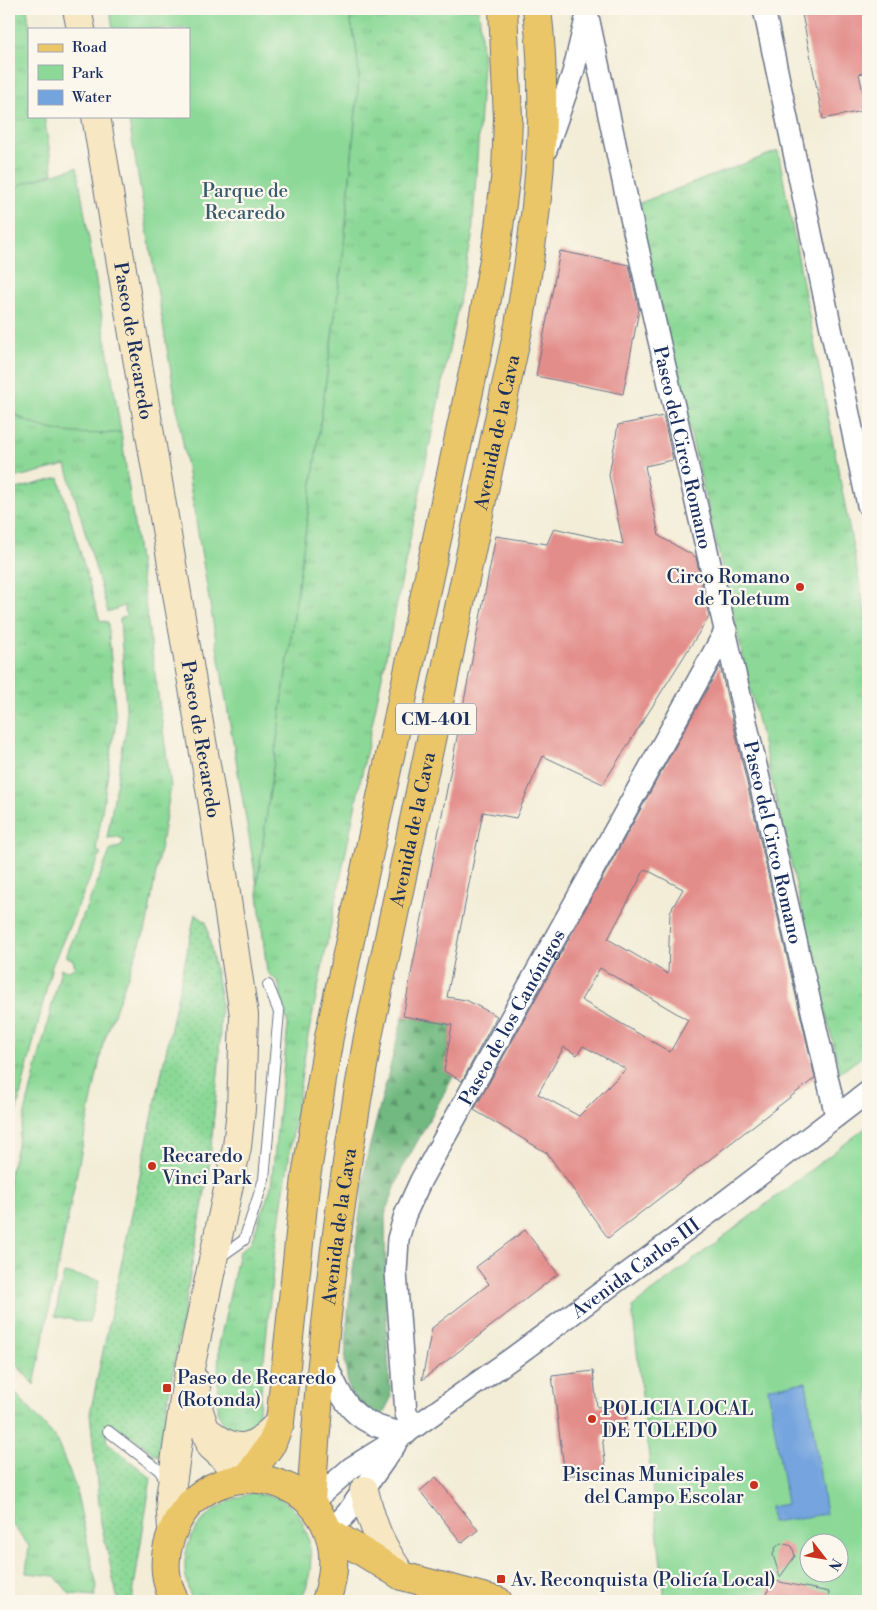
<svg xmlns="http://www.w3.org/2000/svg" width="877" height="1610" viewBox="0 0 877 1610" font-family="'Libre Bodoni',serif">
	<defs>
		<pattern id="grass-tufts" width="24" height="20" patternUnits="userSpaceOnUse" patternTransform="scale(1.25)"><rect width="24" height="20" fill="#8cd997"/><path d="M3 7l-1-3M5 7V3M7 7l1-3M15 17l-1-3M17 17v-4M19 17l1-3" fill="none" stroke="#78bb85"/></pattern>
		<pattern id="forest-firs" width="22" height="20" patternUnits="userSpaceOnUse" patternTransform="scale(1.25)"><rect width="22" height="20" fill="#71b980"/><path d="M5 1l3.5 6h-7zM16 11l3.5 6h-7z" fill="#5c976c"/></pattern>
		<pattern id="garden-dots" width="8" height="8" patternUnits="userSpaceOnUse" patternTransform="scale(1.25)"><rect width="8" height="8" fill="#8cd997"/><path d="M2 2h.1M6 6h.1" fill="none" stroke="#78bb85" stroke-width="1.8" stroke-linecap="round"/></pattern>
	</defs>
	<rect width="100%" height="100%" fill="#fbf7ec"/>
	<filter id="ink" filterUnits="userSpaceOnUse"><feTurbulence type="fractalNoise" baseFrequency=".02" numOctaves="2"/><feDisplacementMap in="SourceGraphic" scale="10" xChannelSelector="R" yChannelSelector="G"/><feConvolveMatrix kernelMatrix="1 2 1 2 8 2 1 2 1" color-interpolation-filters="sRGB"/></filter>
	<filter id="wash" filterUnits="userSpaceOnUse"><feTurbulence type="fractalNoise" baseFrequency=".0096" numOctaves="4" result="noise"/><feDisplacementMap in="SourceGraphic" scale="20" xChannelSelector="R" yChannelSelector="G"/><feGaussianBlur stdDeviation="1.12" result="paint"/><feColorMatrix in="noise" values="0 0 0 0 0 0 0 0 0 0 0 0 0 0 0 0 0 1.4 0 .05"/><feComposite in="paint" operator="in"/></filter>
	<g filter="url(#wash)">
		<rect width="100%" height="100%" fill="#f3edd7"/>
		<path fill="url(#grass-tufts)" stroke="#54847a" d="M9,9H27L30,29L29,116H44L53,173L22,184L9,194Z
			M348,9H479L483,65L472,238L307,1041L275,1249L258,1421L254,1427L240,1433L225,1427L217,1411L219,1345L239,1252L251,1242L271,1187L288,1025L278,982L267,972L257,885L343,256L359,75L356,45Z
			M778,151L868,627V1052L840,1073L637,204Z
			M9,410L22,419L100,434L121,432L171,787L147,924L103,1044L34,1385L9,1356V1177L61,969L69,971L75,967L73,960L66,956L111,849L120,847L124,841L119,837L107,838L127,723L120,619L126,616L124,606L108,612L66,465L9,479Z
			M59,478L100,621L108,622L116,722L96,850L101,853L52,966L9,1142V491Z
			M9,1386L55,1437L75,1485L97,1587L95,1596L70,1594L55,1576L26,1573L29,1546L9,1520Z
			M252,1493C259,1494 268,1495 275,1497C306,1508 315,1548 309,1577C308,1585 304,1592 301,1599L299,1601H193C188,1592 186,1581 185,1571C182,1529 214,1503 252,1493Z"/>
		<path fill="url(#forest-firs)" stroke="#46746f" d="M403,1016L452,1025L444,1071L453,1077L401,1171L385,1215L387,1343L391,1398L383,1414L370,1415L356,1402L348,1386L345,1362L348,1312L366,1161Z"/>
		<path fill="#8cd997" stroke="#54847a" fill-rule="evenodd" d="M110,9H348L356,45L359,75L343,256L257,885L128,116H189V29H113Z
			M77,167L121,432C81,436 42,434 9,410V194L22,184Z
			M868,1126V1601L665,1600L632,1307ZM810,1542H840V1572H810Z
			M64,1273L99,1280L89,1323L55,1316Z"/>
		<path fill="url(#garden-dots)" stroke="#54847a" d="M195,914L206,922L221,999L219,1063L209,1169L158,1456L110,1422L106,1441L151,1478L132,1601H118L101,1523L90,1413Z"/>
		<path fill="#74a4de" stroke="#486a9e" d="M806,1382L826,1514L772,1522L770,1507L787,1504L768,1388Z"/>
		<g id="blocks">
			<path fill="#e38d8b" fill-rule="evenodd" d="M801,9H868V72L859,74L867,110L823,119Z
				M560,251L629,265L639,310L623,394L536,376Z
				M663,416L673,460L645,466L659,536L696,557L709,617L603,784L543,756L516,818L483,812L447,997L466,1000L497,1016L462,1081L444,1071L452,1025L403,1016L496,536L547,544L554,528L623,544L609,475L618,425Z
				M720,666L815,1078L608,1238L547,1153L474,1110ZM645,869L683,889L670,912L668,974L608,939ZM600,968L688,1020L670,1052L581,1000ZM583,1046L626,1069L579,1116L538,1094L564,1047L577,1055Z
				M525,1230L558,1274L422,1380L432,1328L489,1284L476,1267Z
				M593,1371L597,1407L623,1404L627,1432L602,1435L606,1470L565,1476L552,1376Z
				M436,1477L478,1530L462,1543L420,1491Z
				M781,1543L792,1546L795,1556L780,1577L773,1555L775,1548Z
				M770,1580L829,1592L828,1601H766Z"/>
		</g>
	</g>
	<g filter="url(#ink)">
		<use href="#blocks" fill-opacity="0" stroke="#677288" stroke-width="1"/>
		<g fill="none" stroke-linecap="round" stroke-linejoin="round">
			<g stroke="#677288" stroke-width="12">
				<path id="lane" d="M220,1257L244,1240L264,1179L279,1012L268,985
					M108,1431L159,1470L167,1482"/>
			</g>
			<g stroke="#677288" stroke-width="24">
				<g id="street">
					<path d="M764,9L868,505"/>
					<path id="s1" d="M587,12L629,209L836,1116"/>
					<path d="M546,150L573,73L586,19"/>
					<path d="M322,1354C343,1401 350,1426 407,1433"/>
					<path id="s2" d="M416,1426L406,1414L396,1272L398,1239L405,1215L421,1180L726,630"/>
					<path id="s3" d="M311,1503L351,1468L399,1438L511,1359L723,1203L868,1092"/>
					<path d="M330,1532L348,1512L395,1445"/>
				</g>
			</g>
			<g stroke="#677288" stroke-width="30">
				<g id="secondary">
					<path d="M77,9L81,29"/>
					<path id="s4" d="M96,116L213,806L244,1015L241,1109L237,1147L185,1392L170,1498L172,1529"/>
					<path d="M195,1381L199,1411L211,1446L247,1478"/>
					<path d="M210,1433C240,1458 256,1447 280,1422"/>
					<path d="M364,1490C373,1528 380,1544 402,1576"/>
				</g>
			</g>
			<g stroke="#677288" stroke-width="30">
				<g id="primary">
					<path d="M247,1478L272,1443L280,1422L306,1177L329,1037L476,359L497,243L506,172L508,118L503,9"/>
					<path id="s5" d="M311,1503C320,1346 340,1191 368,1037L519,325C537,219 550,117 537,9"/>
					<path d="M330,1532L402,1576L498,1601"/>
					<path d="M175,1601C165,1584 163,1561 169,1542C200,1433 370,1473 326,1601"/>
				</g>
			</g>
			<use href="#lane" stroke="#fff" stroke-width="10"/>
			<use href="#street" stroke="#fff" stroke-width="21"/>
			<use href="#secondary" stroke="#f7e8c3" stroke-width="28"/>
			<use href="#primary" stroke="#ebc669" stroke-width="28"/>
		</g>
	</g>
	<g fill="#c8321e" stroke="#fbf7ec" stroke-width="2">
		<circle cx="800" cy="587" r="5"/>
		<circle cx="152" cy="1166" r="5"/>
		<rect x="162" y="1383" width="10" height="10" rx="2.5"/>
		<circle cx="592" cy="1419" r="5"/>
		<circle cx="754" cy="1485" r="5"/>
		<rect x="496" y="1574" width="10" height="10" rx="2.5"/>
	</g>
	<g text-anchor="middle" stroke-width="4.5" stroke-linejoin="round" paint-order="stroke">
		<rect fill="#fbf7ec" stroke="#5e6b89" stroke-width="1" x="396" y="703.5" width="80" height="31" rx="4"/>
		<g font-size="18" font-weight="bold" fill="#1b2f5e">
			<text x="436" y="725">CM-401</text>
		</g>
		<g font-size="19" fill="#375a6c" stroke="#fbf7ec">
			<text x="245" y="197">Parque de<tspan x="245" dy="22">Recaredo</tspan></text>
		</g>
		<g font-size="19" fill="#1b2f5e" stroke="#fbf7ec">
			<text dy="7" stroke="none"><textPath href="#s4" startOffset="228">Paseo de Recaredo</textPath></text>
			<text dy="7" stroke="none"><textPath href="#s5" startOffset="1088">Avenida de la Cava</textPath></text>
			<text dy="7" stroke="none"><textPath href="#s1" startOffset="446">Paseo del Circo Romano</textPath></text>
			<text dy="7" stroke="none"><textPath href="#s4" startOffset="632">Paseo de Recaredo</textPath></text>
			<text dy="7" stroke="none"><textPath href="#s5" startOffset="682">Avenida de la Cava</textPath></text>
			<text dy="7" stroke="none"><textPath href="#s1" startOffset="851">Paseo del Circo Romano</textPath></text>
			<text dy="7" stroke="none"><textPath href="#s2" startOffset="441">Paseo de los Canónigos</textPath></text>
			<text dy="7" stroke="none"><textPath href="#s5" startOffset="278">Avenida de la Cava</textPath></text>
			<text dy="7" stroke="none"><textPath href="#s3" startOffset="401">Avenida Carlos III</textPath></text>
		</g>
		<g font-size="19" fill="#1b2f5e" stroke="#fbf7ec" text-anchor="start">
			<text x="790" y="583" text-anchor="end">Circo Romano<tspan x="790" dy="22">de Toletum</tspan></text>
			<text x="162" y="1162">Recaredo<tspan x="162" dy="22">Vinci Park</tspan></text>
			<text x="177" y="1384">Paseo de Recaredo<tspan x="177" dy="22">(Rotonda)</tspan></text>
			<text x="602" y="1415">POLICIA LOCAL<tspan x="602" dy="22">DE TOLEDO</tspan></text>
			<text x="744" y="1481" text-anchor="end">Piscinas Municipales<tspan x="744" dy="22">del Campo Escolar</tspan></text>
			<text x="511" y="1586">Av. Reconquista (Policía Local)</text>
		</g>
	</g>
	<rect width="877" height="1610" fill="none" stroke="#fbf7ec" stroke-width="30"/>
	<rect x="28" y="28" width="162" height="90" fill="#fbf7ec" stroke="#a1a7b3"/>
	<rect x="38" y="44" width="25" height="8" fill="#ebc669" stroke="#a1a7b3"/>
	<text x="72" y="52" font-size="15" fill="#1b2f5e">Road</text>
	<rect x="38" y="65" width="25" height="15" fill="#8cd997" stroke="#a1a7b3"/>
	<text x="72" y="78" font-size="15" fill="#1b2f5e">Park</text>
	<rect x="38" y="90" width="25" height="15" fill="#74a4de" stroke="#a1a7b3"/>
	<text x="72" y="102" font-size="15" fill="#1b2f5e">Water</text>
	<g transform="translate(824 1558) rotate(121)"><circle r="24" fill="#fbf7ec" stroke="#a1a7b3"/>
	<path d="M0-4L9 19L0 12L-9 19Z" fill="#c8321e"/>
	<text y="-8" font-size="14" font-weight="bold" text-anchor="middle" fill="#1b2f5e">N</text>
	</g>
</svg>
